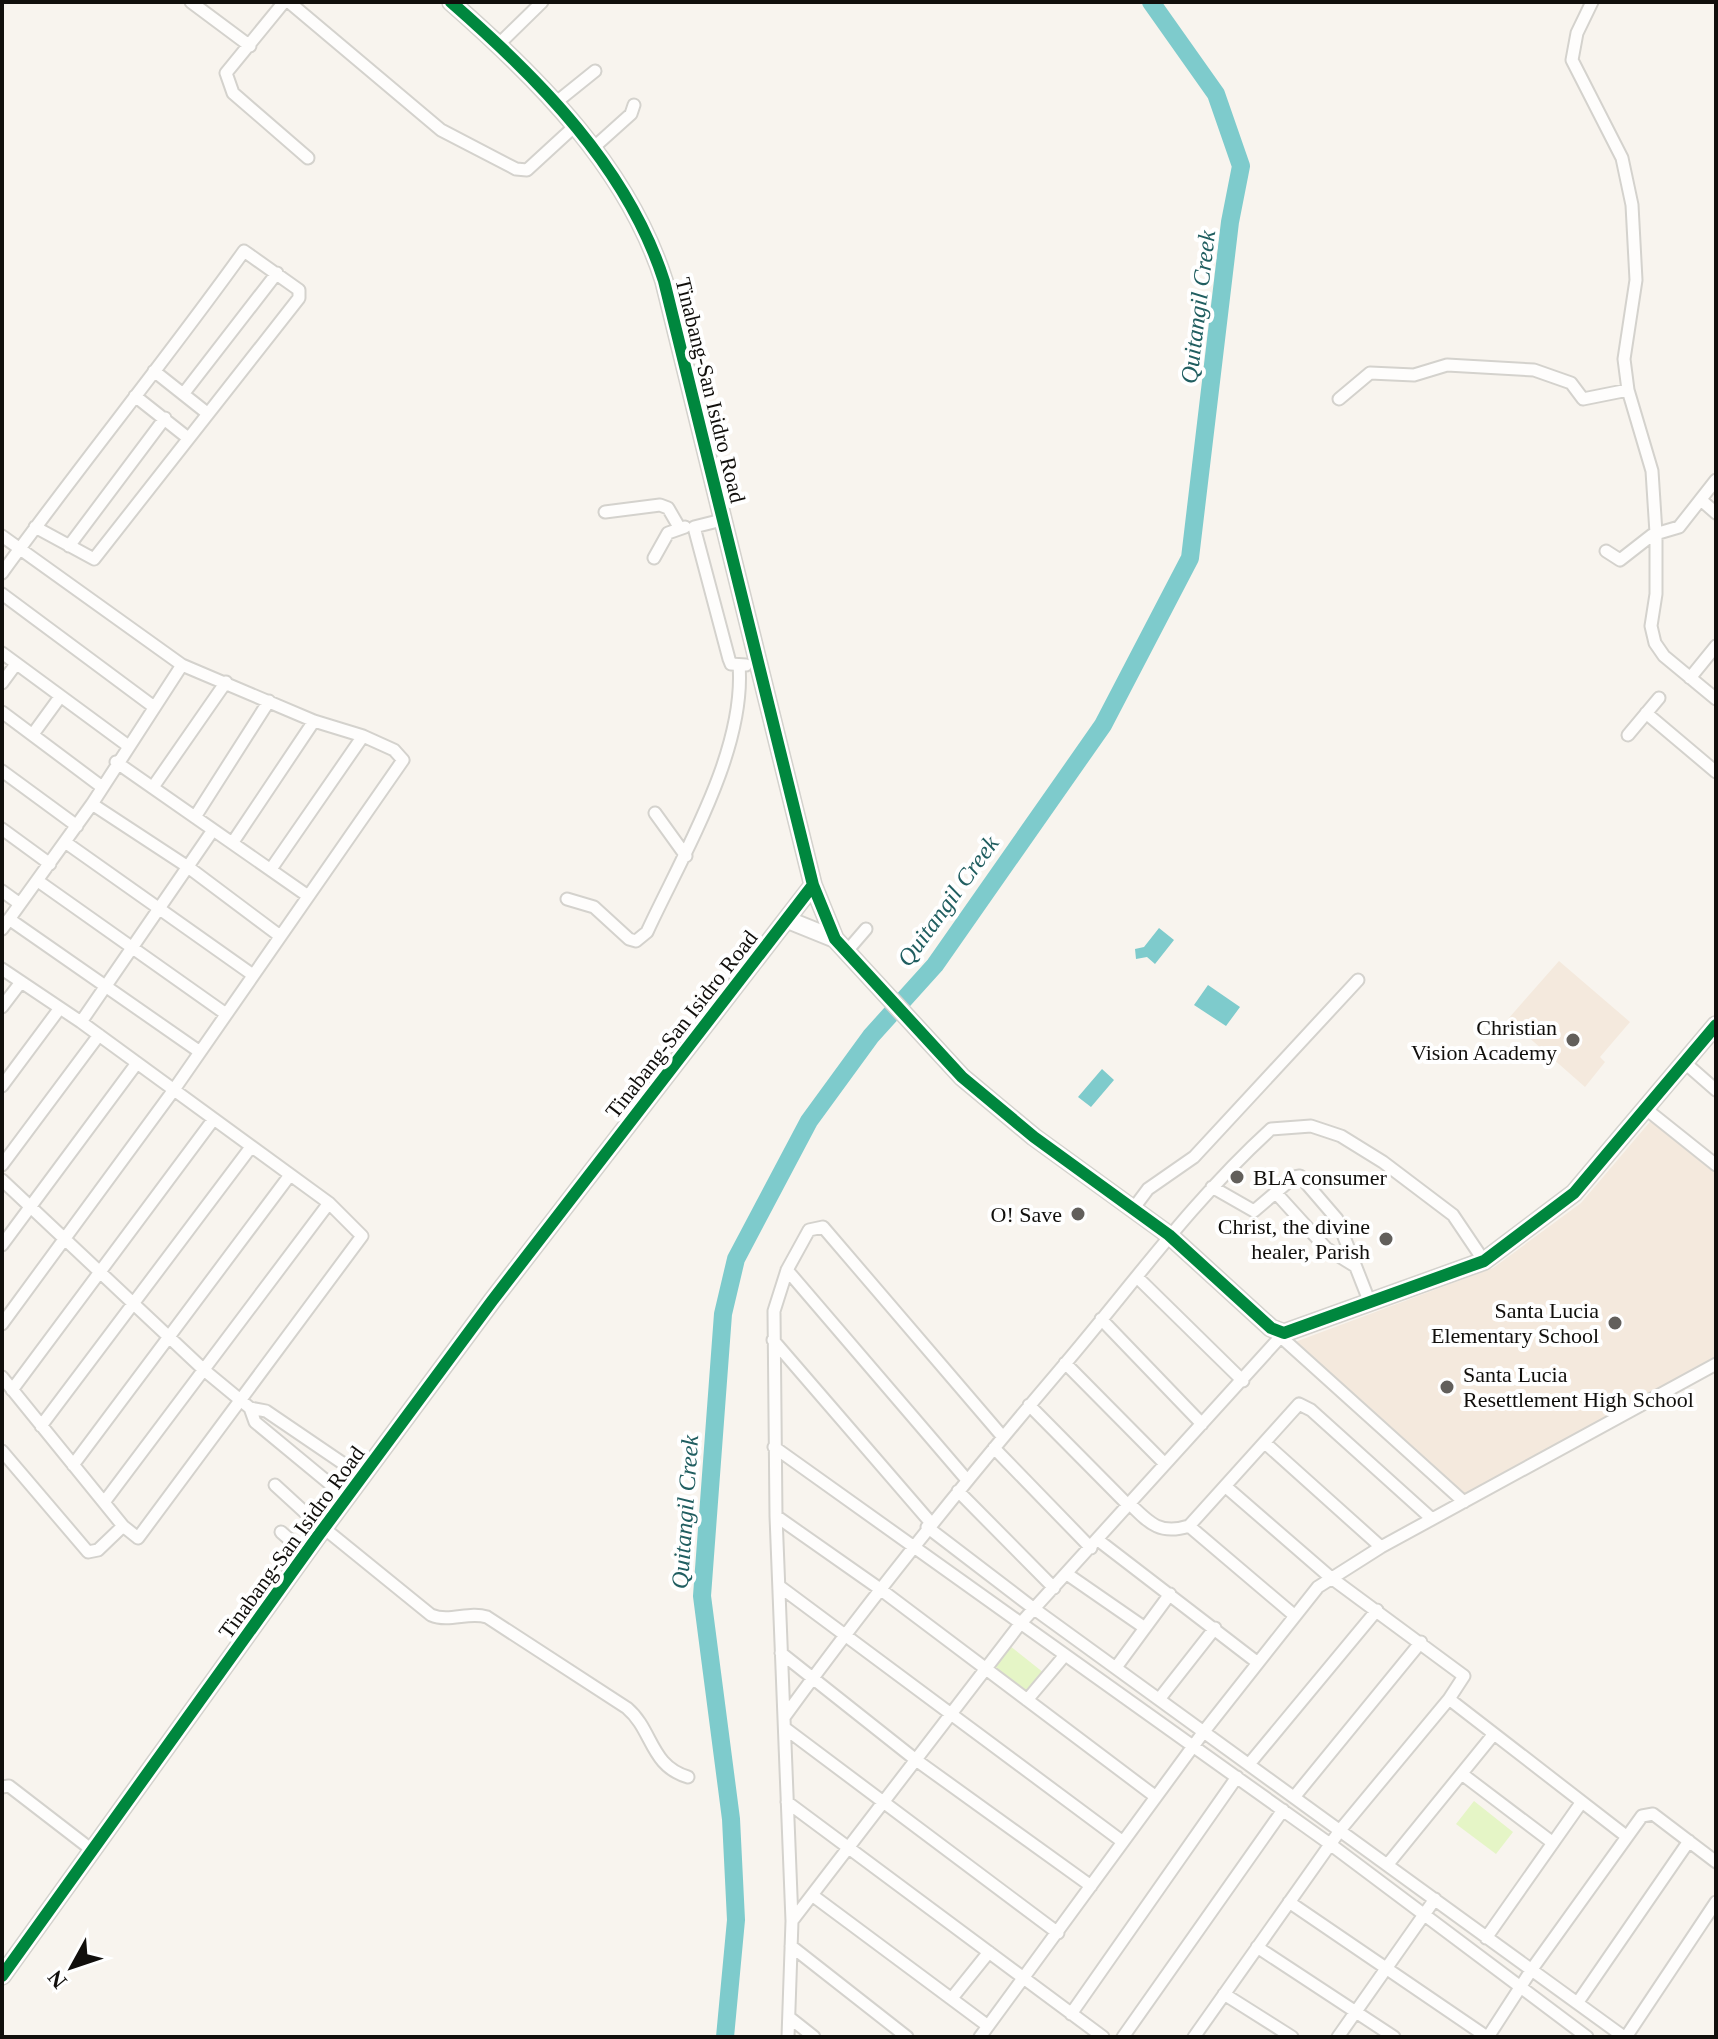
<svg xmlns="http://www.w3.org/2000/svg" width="1718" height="2039" viewBox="0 0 1718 2039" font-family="'Times New Roman',serif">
	<rect width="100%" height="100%" fill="#f8f4ee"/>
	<path fill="#f4e9dd" d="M1559,961L1630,1022L1600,1057L1605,1062L1585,1087L1508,1019Z
		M1654,1117L1716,1169V1359L1464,1497L1295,1342L1493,1268L1581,1203Z"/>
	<path fill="#e5f5c6" d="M1010,1646L1044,1673L1028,1693L994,1666Z
		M1474,1801L1513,1832L1496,1854L1456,1824Z"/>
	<path fill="#7ecbcc" d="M1159,928L1174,940L1155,964L1147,957L1136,959L1135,949L1144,947Z
		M1208,985L1240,1007L1226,1026L1194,1005Z
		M1102,1069L1114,1080L1091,1107L1078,1097Z"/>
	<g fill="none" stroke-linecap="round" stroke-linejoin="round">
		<path stroke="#7ecbcc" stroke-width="18" d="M725,2037L736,1920L731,1819L702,1596L723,1314L736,1259L809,1121L871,1036L935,965L1103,725L1190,558L1230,222L1241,166L1216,94L1151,2"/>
		<g stroke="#d4d2cd" stroke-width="15">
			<path id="street" d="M191,2L250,46
				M284,2L226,73L233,93L308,158
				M289,2L441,130L516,169L527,170L576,125
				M1592,2L1577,33L1572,60L1622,158L1632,205L1636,280L1624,359L1628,390L1652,471L1656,533V594L1651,626L1655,643L1664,656L1716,699
				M498,45L542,2
				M554,104L595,71
				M592,149L631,114L634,105
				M154,371L207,413
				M184,393L277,273
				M135,396L188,438
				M1339,399L1370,373L1414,375L1447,365L1534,370L1571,383L1583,399L1628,390
				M1701,500L1716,513
				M605,512L660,505L668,508L679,527
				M722,520L694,527L729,659L731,664L746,665
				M2,536L182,665L314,721L363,736L394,750L403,760L173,1091L2,1324
				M69,546L165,418
				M1606,551L1620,560L1652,535L1679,527L1716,480
				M654,558L668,533L685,527
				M2,573C81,464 166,360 244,251L299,290V298L94,559L35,527
				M2,594L154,707
				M2,653L127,745
				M1690,678L1716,646
				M2,683L16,664
				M2,712L102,787
				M1646,713L1716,772
				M33,734L60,697
				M1628,735L1659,698
				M116,762L308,896
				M2,771L77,826
				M153,787L226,682
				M92,804L188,867L280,936
				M655,813L686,856
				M195,817L269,701
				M2,829L50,864
				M65,842L253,975
				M233,842L314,721
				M271,869L363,736
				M38,881L226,1014
				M2,891L20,904
				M567,899L594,907L629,939L636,941L647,932C682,856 746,751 739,665
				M9,919L200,1052
				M2,929L92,804L182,665
				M847,951L866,929
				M2,969L81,1022L329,1203L362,1236L138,1538L123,1526L2,1377
				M2,1007L21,982
				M81,1022L213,830
				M1684,1062L1716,1090
				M2,1086L60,1008
				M1646,1109L1716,1165
				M2,1165L99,1035
				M2,1180L204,1370L250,1408
				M1212,1187L1254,1211L1294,1177L1300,1176L1337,1219L1370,1303
				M1276,1193L1326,1248L1355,1266
				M1133,1209L1148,1189L1194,1157L1358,980
				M2,1245L137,1063
				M787,1270L967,1480
				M1137,1277L1243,1381
				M1101,1319L1202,1424
				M1281,1337L1464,1502
				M773,1340L931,1523
				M1065,1363L1165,1464
				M12,1390L213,1120
				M1029,1405L1129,1506
				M41,1426L251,1147
				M1265,1443L1381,1547
				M774,1447L1330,1844L1587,2037
				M994,1448L1091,1548
				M2,1451L88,1552L98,1550L123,1526
				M73,1465L290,1175
				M275,1485L311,1518L318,1536
				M958,1491L1054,1588
				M347,1498L255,1422L250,1408L266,1411L363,1477
				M105,1501L329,1203
				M1131,1505C1150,1524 1161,1535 1189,1526
				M776,1516L880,1589L1156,1797
				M927,1527L1033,1608L1624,2037
				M325,1529L431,1615C450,1623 468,1611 487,1617L627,1708C653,1730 650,1766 688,1777
				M281,1532L306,1554
				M1098,1540L1258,1663
				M1067,1574L1145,1628
				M779,1586L1123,1842
				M1295,1616L1189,1526L1299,1404L1311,1410L1432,1519
				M781,1653L916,1760L1091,1886
				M1117,1666L1170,1594
				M1160,1698L1215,1628
				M1449,1699L1626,1836
				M1027,1700L1065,1655
				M785,1716C873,1595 967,1479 1064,1365C1132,1285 1193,1200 1271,1129L1311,1126L1341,1136L1383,1162L1453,1215L1484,1261
				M786,1729L1058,1933
				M1250,1763L1377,1610
				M1462,1774L1553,1843
				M2,1787L9,1786L92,1850
				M1295,1796L1421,1642
				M787,1802L1103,2037
				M1388,1864L1493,1735
				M812,1895L988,2026
				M1289,1902L1487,2037
				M792,1921L1020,1624L1284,1333
				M1486,1938L1581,1803
				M791,1946L907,2037
				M1257,1947L1394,2037
				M1224,1994L1292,2037
				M952,1998L989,1952
				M1578,2002L1689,1841
				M1071,2014L1237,1777
				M790,2018L814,2037
				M788,2037L792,1921L776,1516L774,1311L787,1270L809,1230L823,1227L1002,1436
				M980,2037L1205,1730L1318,1587L1381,1547L1716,1364
				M1123,2037L1283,1810
				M1194,2037L1341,1829L1449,1699L1464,1676L1330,1577L1225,1486
				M1338,2037L1435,1899
				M1488,2037L1532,1969L1642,1816L1653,1814L1716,1862
				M1626,2037L1716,1902"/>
		</g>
		<g stroke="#d4d2cd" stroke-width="20">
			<path id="secondary" d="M813,885L835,939L962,1077L1034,1137L1169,1235L1271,1328L1284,1333L1484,1261L1574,1193L1716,1025
				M788,920L835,939
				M2,1976L318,1536L492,1301L813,885L664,281C628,168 539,79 451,2"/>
		</g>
		<use href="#street" stroke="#fefdfc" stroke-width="11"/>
		<use href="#secondary" stroke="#fefdfc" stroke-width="16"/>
		<g stroke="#fff" stroke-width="17">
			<path id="cycleway" d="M813,885L835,939L962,1077L1034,1137L1169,1235L1271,1328L1284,1333L1484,1261L1574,1193L1716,1025
				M2,1976L318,1536L492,1301L813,885L664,281C628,168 539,79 451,2"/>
		</g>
		<use href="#cycleway" stroke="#00873e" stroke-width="12"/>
	</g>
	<g fill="#625f5b" stroke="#fff" stroke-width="3">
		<circle cx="1573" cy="1040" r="8"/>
		<circle cx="1237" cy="1177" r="8"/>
		<circle cx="1078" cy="1214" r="8"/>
		<circle cx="1386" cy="1239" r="8"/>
		<circle cx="1615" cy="1323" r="8"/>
		<circle cx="1447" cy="1387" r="8"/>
	</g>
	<g text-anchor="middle" stroke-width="8" stroke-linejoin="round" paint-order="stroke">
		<g font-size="22" fill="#110f0c" stroke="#fff">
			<text transform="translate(711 390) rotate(76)" y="8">Tinabang-San Isidro Road</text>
			<text transform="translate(681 1024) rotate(-52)" y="8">Tinabang-San Isidro Road</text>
			<text transform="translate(291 1542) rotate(-54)" y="8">Tinabang-San Isidro Road</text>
		</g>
		<g font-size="22" fill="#110f0c" stroke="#fff" text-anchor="end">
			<text x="1557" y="1035">Christian<tspan x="1557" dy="25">Vision Academy</tspan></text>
			<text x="1253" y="1185" text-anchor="start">BLA consumer</text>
			<text x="1062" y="1222">O! Save</text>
			<text x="1370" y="1234">Christ, the divine<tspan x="1370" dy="25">healer, Parish</tspan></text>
			<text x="1599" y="1318">Santa Lucia<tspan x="1599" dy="25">Elementary School</tspan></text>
			<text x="1463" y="1382" text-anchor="start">Santa Lucia<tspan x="1463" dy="25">Resettlement High School</tspan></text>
		</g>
		<g font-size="24" font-style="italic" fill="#205e60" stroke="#fff">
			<text transform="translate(1198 307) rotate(-83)" y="8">Quitangil Creek</text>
			<text transform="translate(948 901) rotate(-54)" y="8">Quitangil Creek</text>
			<text transform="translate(685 1512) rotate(-86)" y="8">Quitangil Creek</text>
		</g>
	</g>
	<rect width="1718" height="2039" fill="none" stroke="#110f0c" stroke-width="8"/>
	<g transform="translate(72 1967) rotate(230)" stroke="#ffffff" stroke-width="6" paint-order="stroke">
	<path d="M0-6L14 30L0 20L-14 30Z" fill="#110f0c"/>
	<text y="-12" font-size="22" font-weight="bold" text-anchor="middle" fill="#110f0c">N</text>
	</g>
</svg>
